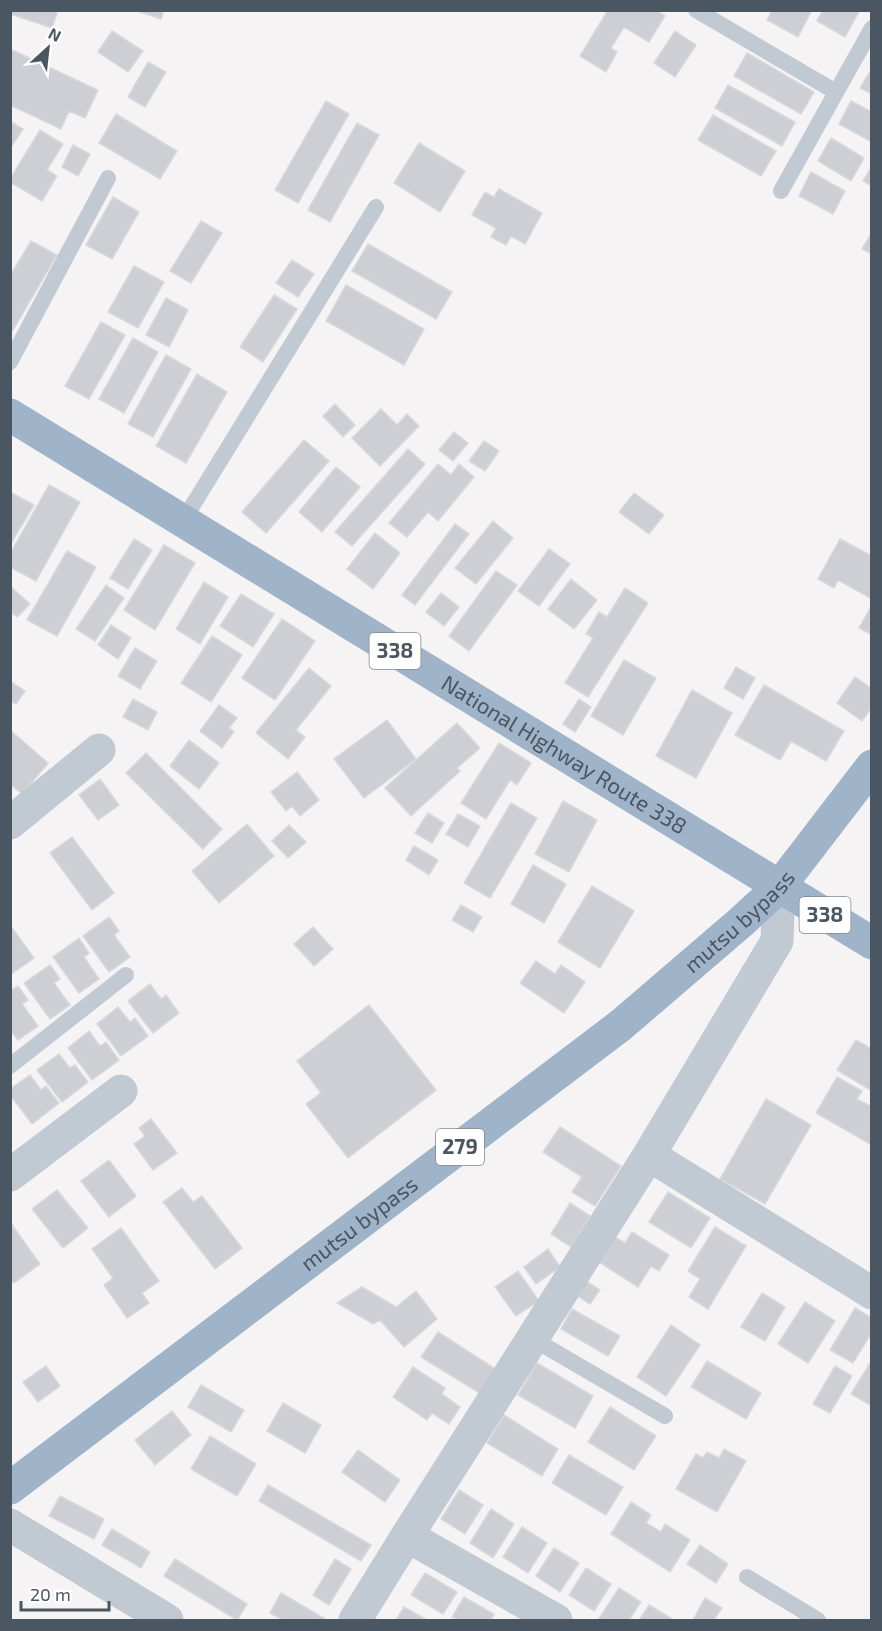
<svg xmlns="http://www.w3.org/2000/svg" width="882" height="1631" viewBox="0 0 882 1631" font-family="'Exo 2',sans-serif">
	<rect width="100%" height="100%" fill="#f5f3f3"/>
	<path fill="#cdcfd5" stroke="#d7d9de" stroke-width="1.5" d="M10,10H58L52,28L10,14Z
		M134,10H164L161,19Z
		M608,10H656L665,16L649,42L624,27L611,48L617,52L606,72L580,56Z
		M772,10H812L798,37L767,20Z
		M823,10H860L845,37L817,21Z
		M112,31L143,51L128,72L98,52Z
		M675,31L696,45L675,77L654,63Z
		M10,49L98,90L85,118L69,111L61,129L10,105Z
		M747,53L814,92L801,114L734,76Z
		M148,62L166,72L145,107L128,97Z
		M872,68V94L860,88Z
		M728,85L795,122L782,146L715,108Z
		M326,101L349,114L298,203L275,190Z
		M851,101L872,112V137L870,141L839,124Z
		M116,114L177,151L160,179L99,143Z
		M713,115L776,151L761,176L698,140Z
		M10,121L23,129L10,149Z
		M357,123L379,135L330,222L308,210Z
		M40,130L63,144L47,170L57,176L42,201L10,182V179Z
		M831,138L864,158L851,181L818,161Z
		M419,143L465,171L440,212L394,183Z
		M73,145L90,154L78,176L62,167Z
		M872,166V186L863,181Z
		M811,172L845,191L833,214L799,196Z
		M499,189L542,213L525,244L511,236L506,245L491,237L496,228L472,215L485,192L494,197Z
		M113,197L139,212L112,259L86,245Z
		M201,221L222,233L191,283L170,271Z
		M872,232V254L862,249Z
		M31,241L57,255L10,335V276Z
		M368,244L452,292L436,319L352,271Z
		M292,260L314,274L298,297L276,283Z
		M134,266L164,282L138,328L108,312Z
		M346,285L424,329L404,365L326,321Z
		M274,295L297,309L263,362L240,347Z
		M166,298L188,310L169,347L146,335Z
		M101,322L125,335L89,399L65,386Z
		M133,338L158,352L124,413L99,399Z
		M166,355L191,369L153,437L128,424Z
		M197,374L227,392L186,463L156,446Z
		M335,404L355,425L343,437L323,416Z
		M381,409L397,425L407,414L419,426L380,466L352,438Z
		M454,432L468,443L453,461L439,450Z
		M304,440L329,461L266,533L242,512Z
		M484,441L499,451L485,471L469,461Z
		M408,449L425,464L352,546L335,532Z
		M438,464L451,475L459,464L474,477L438,521L428,512L407,537L389,523Z
		M336,467L360,487L322,532L299,512Z
		M49,485L80,502L36,581L10,567V554Z
		M10,492L34,505L10,545Z
		M634,493L664,515L649,534L619,512Z
		M493,521L513,538L476,584L455,568Z
		M455,524L469,534L415,605L402,595Z
		M375,533L400,553L373,589L347,569Z
		M134,539L152,550L128,589L110,578Z
		M840,539L872,556V599L838,580L834,588L818,579Z
		M164,545L195,563L155,630L124,610Z
		M549,549L570,564L539,606L518,591Z
		M67,551L96,567L57,636L27,620Z
		M496,571L517,585L469,651L449,636Z
		M571,579L597,600L574,629L548,609Z
		M204,582L228,597L200,644L176,629Z
		M106,585L124,598L95,641L76,629Z
		M10,586L30,604L17,617L10,611Z
		M625,588L648,603L588,697L565,683L593,638L586,634L599,612L607,617Z
		M441,593L459,607L444,626L426,612Z
		M241,594L274,614L253,647L220,626Z
		M872,605V635L859,628Z
		M282,619L315,641L275,700L242,678Z
		M111,625L131,638L118,659L98,645Z
		M212,636L242,655L211,702L181,683Z
		M135,648L157,661L140,689L118,676Z
		M624,660L656,678L623,735L591,716Z
		M736,667L755,678L743,699L724,688Z
		M309,668L331,686L296,730L305,737L288,759L256,733Z
		M855,677L872,689V707L862,721L837,703Z
		M10,681L25,691L16,704L10,700Z
		M764,685L844,731L826,761L791,741L780,760L735,735Z
		M692,690L732,713L696,778L656,756Z
		M133,699L157,712L148,730L123,717Z
		M579,699L591,707L575,732L563,724Z
		M219,705L237,718L229,728L234,732L222,748L200,731Z
		M387,720L416,759L364,798L334,759Z
		M457,723L480,748L457,768L460,771L411,816L385,788Z
		M10,730L48,763L22,794L10,784Z
		M189,740L219,763L199,789L170,766Z
		M499,743L531,763L517,785L510,780L486,819L461,803Z
		M146,753L222,829L203,849L126,773Z
		M297,772L319,800L300,816L292,806L286,811L271,792Z
		M100,779L119,805L98,820L79,795Z
		M563,801L597,820L569,872L535,854Z
		M511,803L537,818L490,898L464,883Z
		M428,813L444,823L432,843L415,833Z
		M458,814L480,826L468,847L446,834Z
		M247,824L274,856L219,903L192,871Z
		M289,825L306,842L288,858L272,841Z
		M72,837L114,893L92,910L50,853Z
		M414,846L438,860L429,875L406,860Z
		M533,865L566,884L544,923L511,904Z
		M592,886L634,911L600,968L558,942Z
		M461,905L482,917L473,932L452,920Z
		M109,917L119,931L114,935L130,957L109,972L83,936Z
		M10,925L34,958L10,975Z
		M313,927L333,949L314,966L294,944Z
		M79,938L89,953L84,957L99,979L79,993L53,957Z
		M536,961L555,974L561,965L585,982L564,1013L520,983Z
		M50,965L60,979L54,983L70,1005L50,1019L24,983Z
		M150,984L161,999L166,995L179,1013L153,1033L128,1001Z
		M18,986L28,1000L22,1004L38,1026L18,1040L10,1030V991Z
		M369,1005L436,1090L348,1158L306,1104L321,1093L297,1061Z
		M118,1007L130,1022L135,1018L148,1036L121,1056L97,1024Z
		M89,1031L100,1046L106,1042L119,1060L92,1080L68,1048Z
		M856,1040L872,1049V1064L870,1066L872,1067V1091L837,1070Z
		M59,1054L70,1068L75,1065L88,1082L62,1102L37,1070Z
		M30,1075L41,1090L46,1086L59,1103L32,1124L10,1095V1089Z
		M837,1077L862,1091L857,1099L872,1107V1141L870,1144L816,1113Z
		M766,1099L811,1125L765,1204L720,1179Z
		M151,1119L177,1153L153,1170L134,1144L145,1136L139,1128Z
		M560,1127L621,1166L595,1206L572,1192L582,1177L543,1152Z
		M109,1160L136,1196L109,1217L81,1181Z
		M182,1188L193,1202L202,1196L242,1248L215,1269L163,1202Z
		M57,1190L88,1228L63,1248L32,1209Z
		M668,1192L710,1218L691,1248L649,1222Z
		M570,1203L590,1216L571,1247L551,1234Z
		M10,1222L40,1264L14,1283L10,1278Z
		M715,1227L746,1246L708,1309L689,1297L700,1279L688,1271Z
		M121,1228L159,1281L142,1293L149,1303L127,1318L104,1285L113,1278L92,1249Z
		M632,1232L669,1255L659,1271L651,1266L638,1287L599,1262L615,1237L625,1243Z
		M548,1249L560,1267L536,1284L524,1267Z
		M518,1271L539,1301L516,1316L495,1287Z
		M586,1281L600,1290L590,1304L576,1295Z
		M362,1287L396,1307L416,1291L437,1319L404,1347L380,1320L373,1324L337,1303Z
		M762,1293L785,1307L765,1341L741,1327Z
		M805,1302L835,1321L808,1363L778,1344Z
		M855,1308L872,1318V1332L853,1363L830,1350Z
		M572,1309L620,1336L608,1356L561,1329Z
		M671,1325L700,1345L666,1396L637,1377Z
		M438,1332L497,1370L481,1394L421,1357Z
		M872,1360V1406L851,1394Z
		M707,1361L761,1393L746,1419L691,1387Z
		M537,1363L593,1396L575,1428L518,1395Z
		M46,1366L60,1386L38,1402L23,1382Z
		M835,1366L852,1376L830,1413L813,1404Z
		M413,1367L445,1388L442,1394L460,1407L449,1424L432,1413L427,1420L393,1397Z
		M201,1385L244,1410L231,1432L188,1407Z
		M283,1403L321,1425L305,1453L267,1431Z
		M610,1407L656,1436L634,1470L588,1442Z
		M172,1411L191,1435L155,1465L135,1440Z
		M504,1415L558,1449L542,1476L487,1443Z
		M210,1436L256,1464L237,1496L191,1469Z
		M724,1449L746,1461L717,1512L676,1489L696,1454L703,1458L707,1452L719,1458Z
		M358,1450L400,1480L385,1502L342,1472Z
		M569,1455L623,1487L606,1515L552,1483Z
		M268,1485L371,1545L361,1561L259,1501Z
		M459,1490L483,1505L465,1534L441,1519Z
		M60,1496L104,1519L94,1539L49,1516Z
		M631,1502L651,1515L646,1523L661,1532L665,1524L690,1540L670,1572L611,1534Z
		M491,1509L514,1524L493,1558L470,1543Z
		M522,1527L547,1543L528,1573L503,1557Z
		M112,1529L150,1552L141,1568L102,1545Z
		M700,1545L728,1564L716,1583L687,1564Z
		M554,1548L579,1563L560,1592L536,1576Z
		M175,1559L247,1604L237,1620L164,1576Z
		M335,1559L351,1569L329,1605L313,1595Z
		M586,1568L611,1584L594,1611L569,1595Z
		M425,1573L457,1592L443,1614L411,1595Z
		M619,1588L641,1602L629,1620H598Z
		M281,1593L327,1620H283L270,1613Z
		M464,1597L494,1614L491,1620H457L452,1617Z
		M705,1598L722,1608L714,1620H693Z
		M649,1605L674,1620H639Z
		M404,1607L427,1620H396Z"/>
	<g fill="none" stroke-linecap="round" stroke-linejoin="round">
		<path stroke="#c1cad2" stroke-width="16" d="M696,10L836,92
			M781,191L872,28
			M10,362L108,178
			M183,521L376,207
			M10,1066L126,975
			M533,1339L665,1416
			M747,1577L818,1620"/>
		<path stroke="#c1cad2" stroke-width="33" d="M10,823L99,750
			M649,1155L872,1293
			M10,1175L121,1091
			M10,1525L167,1620
			M407,1536L556,1620
			M355,1620L407,1536L649,1155L777,941L779,887"/>
		<g stroke="#9fb4c9" stroke-width="33">
			<path id="s1" d="M10,415L872,943"/>
			<path id="s2" d="M10,1488L621,1025L741,922L779,887L872,766"/>
		</g>
	</g>
	<g text-anchor="middle" stroke-width="6" stroke-linejoin="round" paint-order="stroke">
		<g fill="#fff" stroke="#808990" stroke-width="1.5">
			<rect x="369.5" y="633" width="51" height="36" rx="4.5"/>
			<rect x="799.5" y="897" width="51" height="36" rx="4.5"/>
			<rect x="436" y="1129" width="48" height="36" rx="4.5"/>
		</g>
		<g font-size="21" font-weight="bold" fill="#4a5661">
			<text x="395" y="658">338</text>
			<text x="825" y="922">338</text>
			<text x="460" y="1154">279</text>
		</g>
		<g font-size="22" fill="#4a5661" stroke="#fff">
			<text dy="8" stroke="none"><textPath href="#s1" startOffset="650">National Highway Route 338</textPath></text>
			<text dy="8" stroke="none"><textPath href="#s2" startOffset="924">mutsu bypass</textPath></text>
			<text dy="8" stroke="none"><textPath href="#s2" startOffset="438">mutsu bypass</textPath></text>
		</g>
	</g>
	<rect width="882" height="1631" fill="none" stroke="#4a5661" stroke-width="24"/>
	<g transform="translate(48 48) rotate(27)" stroke="#ffffff" stroke-width="4.5" paint-order="stroke">
	<path d="M0-4.5L10 22L0 15L-10 22Z" fill="#4a5661"/>
	<text y="-9" font-size="16" font-weight="bold" text-anchor="middle" fill="#4a5661">N</text>
	</g>
	<path d="M21 1601v9h88v-9" fill="none" stroke="#4a5661" stroke-width="3"/>
	<text x="30" y="1601" font-size="18" fill="#4a5661" stroke="#ffffff" stroke-width="4.5" paint-order="stroke">20 m</text>
</svg>
